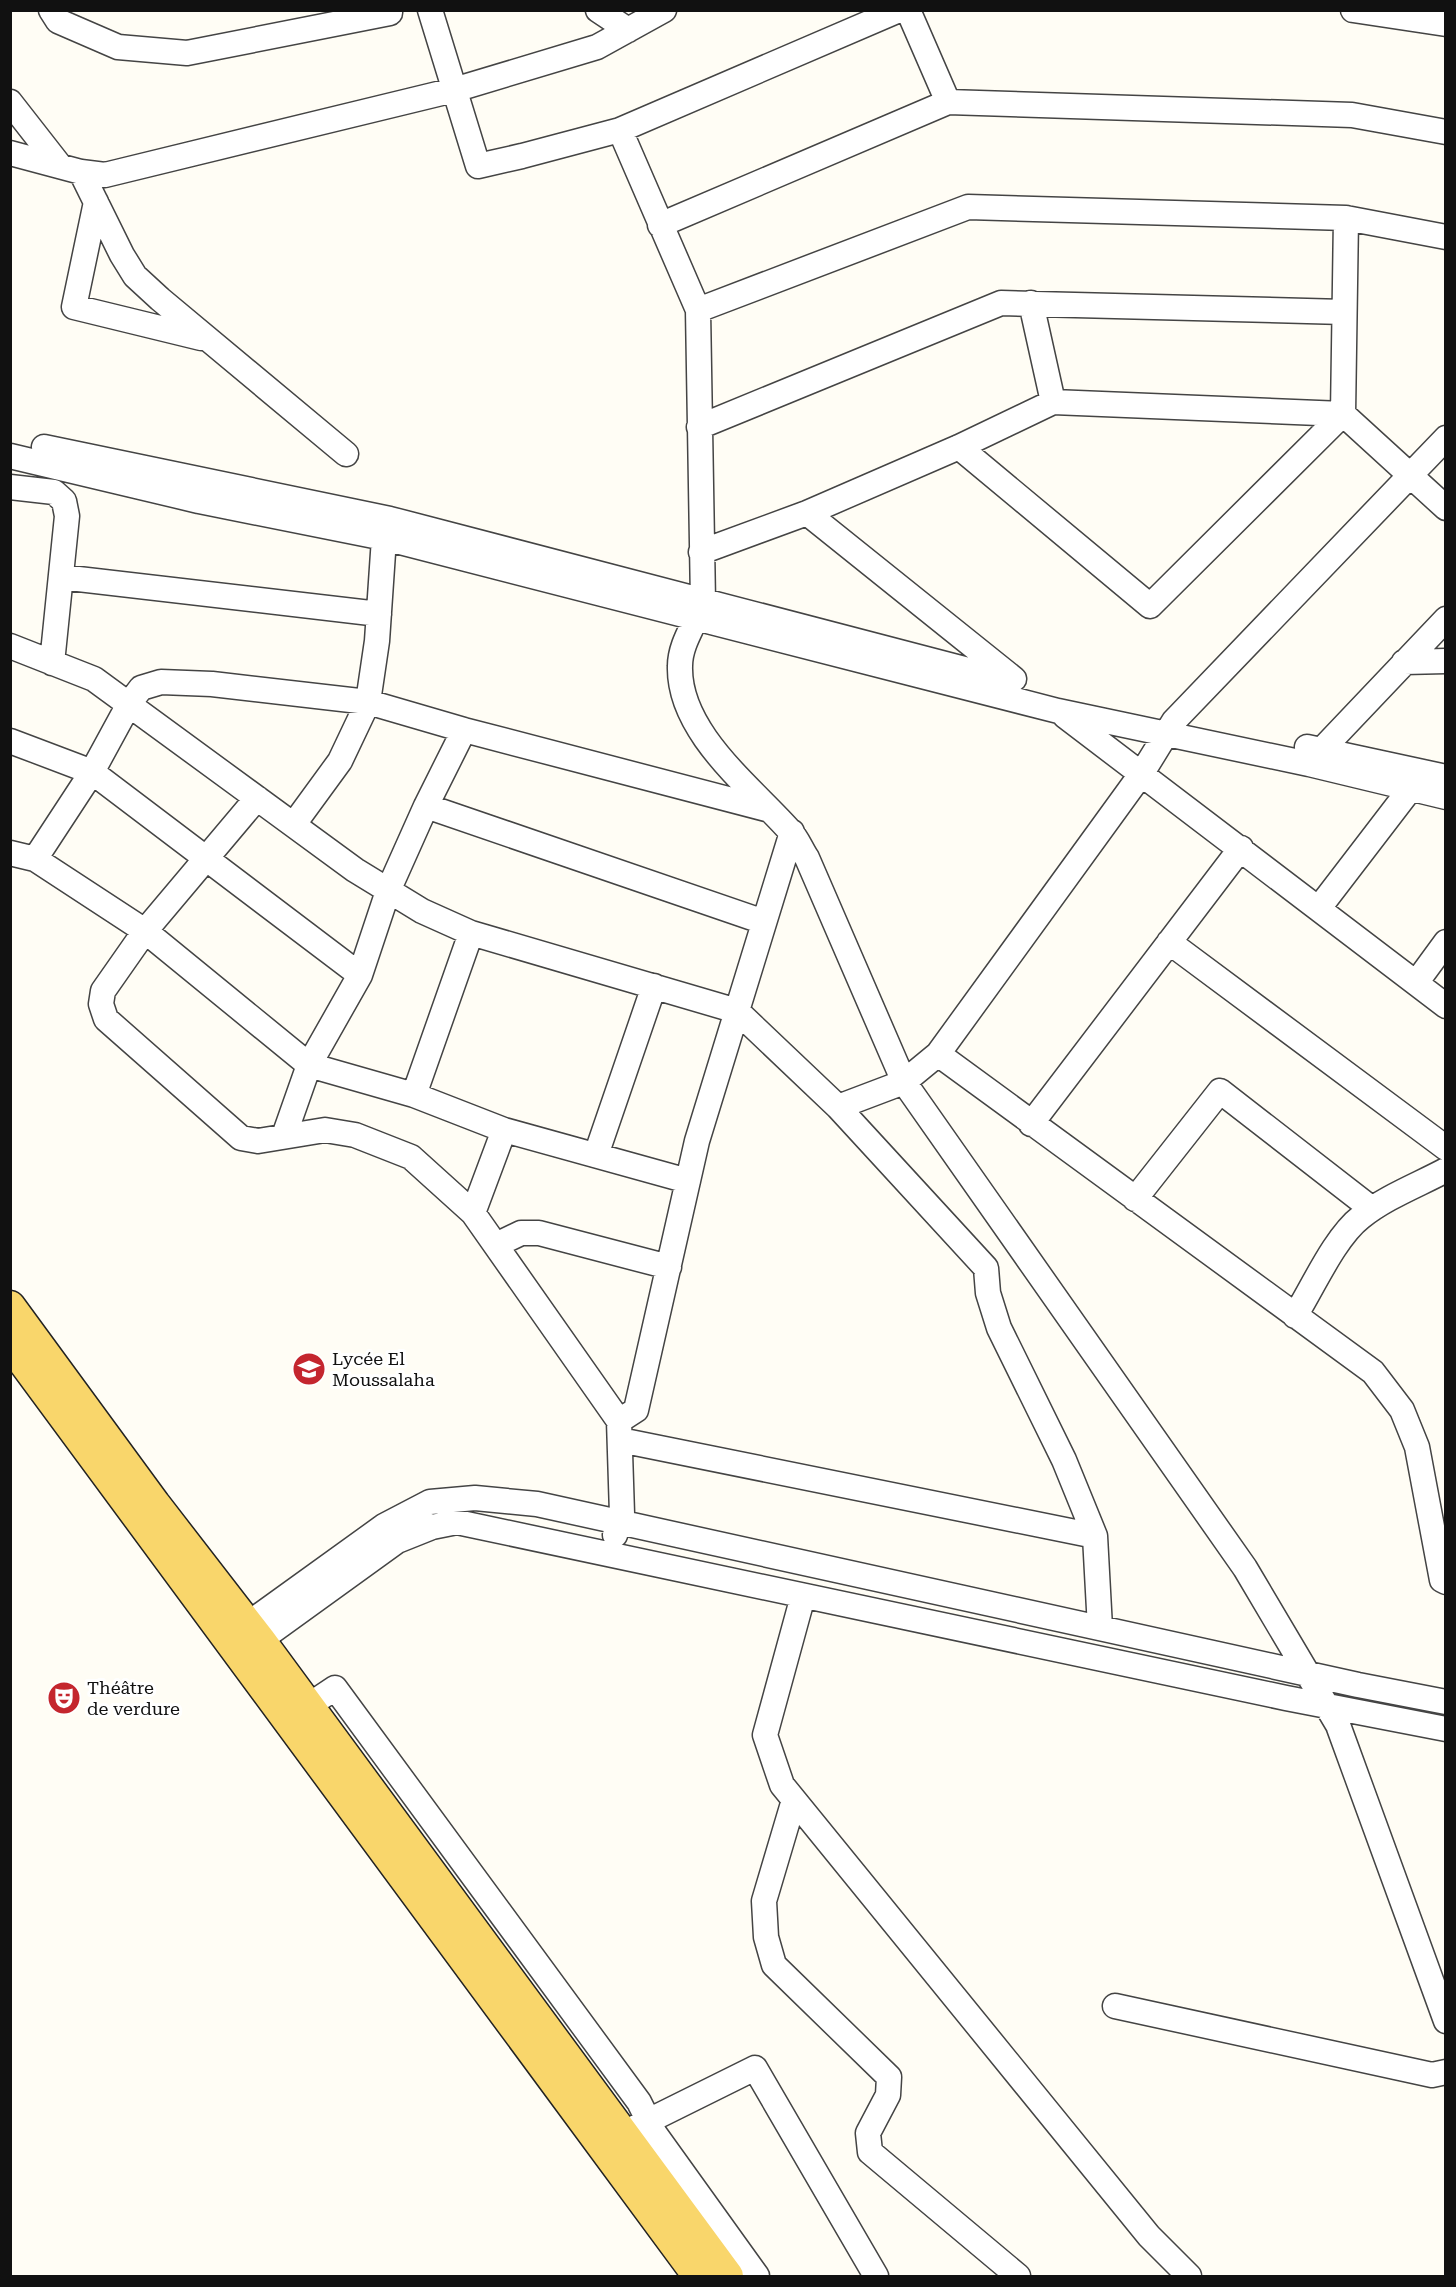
<svg xmlns="http://www.w3.org/2000/svg" width="1456" height="2287" viewBox="0 0 1456 2287" font-family="'Roboto Serif',serif">
	<rect width="100%" height="100%" fill="#fffdf5"/>
	<g fill="none" stroke-linecap="round" stroke-linejoin="round">
		<g stroke="#444" stroke-width="27">
			<path id="minor" d="M51,10L58,21L118,47L187,53L390,13V10
				M430,10L478,166L522,156L620,130L899,10
				M598,10L628,30
				M908,10L948,102
				M1353,10L1446,24
				M10,102L60,166
				M620,130L698,310L703,602C696,623 680,643 680,666C678,732 750,786 790,831C797,838 801,849 807,858L904,1082L1245,1568L1338,1725L1446,2021
				M10,153L81,172L105,175L454,90L597,47L664,10
				M81,172L122,255L135,276L160,299L346,454
				M96,202L74,307L201,338
				M1346,218L1446,237
				M660,225L948,102L1352,115L1446,132
				M1031,303L1053,402
				M698,310L968,207L1346,218L1343,414L1150,606L959,447
				M699,427L1001,303L1344,312
				M44,447L390,519L1007,680
				M10,456L199,501L384,538L1058,711L1309,764L1446,797
				M10,487L54,492L64,501L67,516L52,663
				M807,513L1014,679
				M701,552L807,513L959,447L1053,402L1343,414L1446,508
				M61,577L379,614
				M10,646L94,679L355,870L422,911L471,933L737,1011L838,1107L986,1268L988,1293L999,1328L1064,1460L1095,1536L1100,1628
				M1404,662L1446,661
				M1065,716L1446,1006
				M10,741L92,772L360,975
				M1307,747L1446,777
				M1313,759L1446,619
				M257,798L145,931L103,991L101,1004L106,1019L241,1138L258,1141L325,1130L355,1135L411,1157L473,1213L619,1421L622,1514L615,1535
				M426,806L764,922
				M294,824L340,761L368,702L377,641L384,538L388,524
				M10,853L35,859L145,931L309,1065L414,1095L504,1130L688,1181
				M35,859L92,772L129,704L141,688L161,682L212,684L368,702L464,730L770,810
				M1319,908L1411,788
				M1169,942L1446,1148
				M1416,983L1446,942
				M938,1054L1373,1372L1402,1410L1417,1447L1442,1580L1446,1582
				M414,1095L471,933
				M838,1107L904,1082L938,1054L1142,773L1174,721L1446,438
				M1031,1124L1241,848
				M284,1136L309,1065L360,975L388,891L426,806L464,730
				M596,1155L654,986
				M1135,1199L1220,1091L1372,1209
				M473,1213L504,1130
				M496,1245L521,1233H539L669,1267
				M1295,1316C1313,1287 1335,1237 1361,1217C1386,1197 1418,1185 1446,1170
				M619,1421L636,1410L697,1141L792,832
				M620,1440L1095,1536
				M803,1596L765,1735L782,1785L1149,2236L1189,2276
				M248,1624L384,1526L430,1502L475,1498L537,1504L1358,1685L1446,1702
				M260,1640L397,1541L432,1527L457,1522L1286,1698L1446,1729
				M308,1706L335,1688L639,2102L655,2134L757,2276
				M794,1800L764,1901L766,1937L774,1965L889,2077L888,2095L868,2133L870,2152L1018,2276
				M1115,2006L1432,2075L1446,2072
				M634,2128L755,2068L876,2276"/>
		</g>
		<g stroke="#222" stroke-width="33">
			<path id="major" d="M10,1306L155,1504L260,1640L728,2276
				M10,1344L698,2276"/>
		</g>
		<use href="#minor" stroke="#fff" stroke-width="24"/>
		<use href="#major" stroke="#f9d66b" stroke-width="30"/>
	</g>
	<defs>
		<g id="school-disc" transform="scale(1.725)"><circle r="9.5" fill="#c4262e" stroke="#fff"/><path d="M0-5L7-2L0 1L-7-2ZM-4 1L0 2.5L4 1V4Q0 6-4 4Z" fill="#fff"/></g>
		<g id="theatre-disc" transform="scale(1.725)"><circle r="9.5" fill="#c4262e" stroke="#fff"/><path d="M-5-5.5Q0-4 5-5.5V0Q5 5 0 6Q-5 5-5 0ZM-3.3-2.5H-1v1.5H-3.3ZM1-2.5H3.3v1.5H1ZM-2.8 1Q0 5.5 2.8 1Z" fill="#fff"/></g>
	</defs>
	<g fill-rule="evenodd">
		<use href="#school-disc" x="309" y="1369"/>
		<use href="#theatre-disc" x="64" y="1698"/>
	</g>
	<g text-anchor="middle" stroke-width="6" stroke-linejoin="round" paint-order="stroke">
		<g font-size="18" fill="#111" stroke="#fff" text-anchor="start">
			<text x="332" y="1365">Lycée El<tspan x="332" dy="21">Moussalaha</tspan></text>
			<text x="87" y="1694">Théâtre<tspan x="87" dy="21">de verdure</tspan></text>
		</g>
	</g>
	<rect width="1456" height="2287" fill="none" stroke="#111111" stroke-width="24"/>
</svg>
